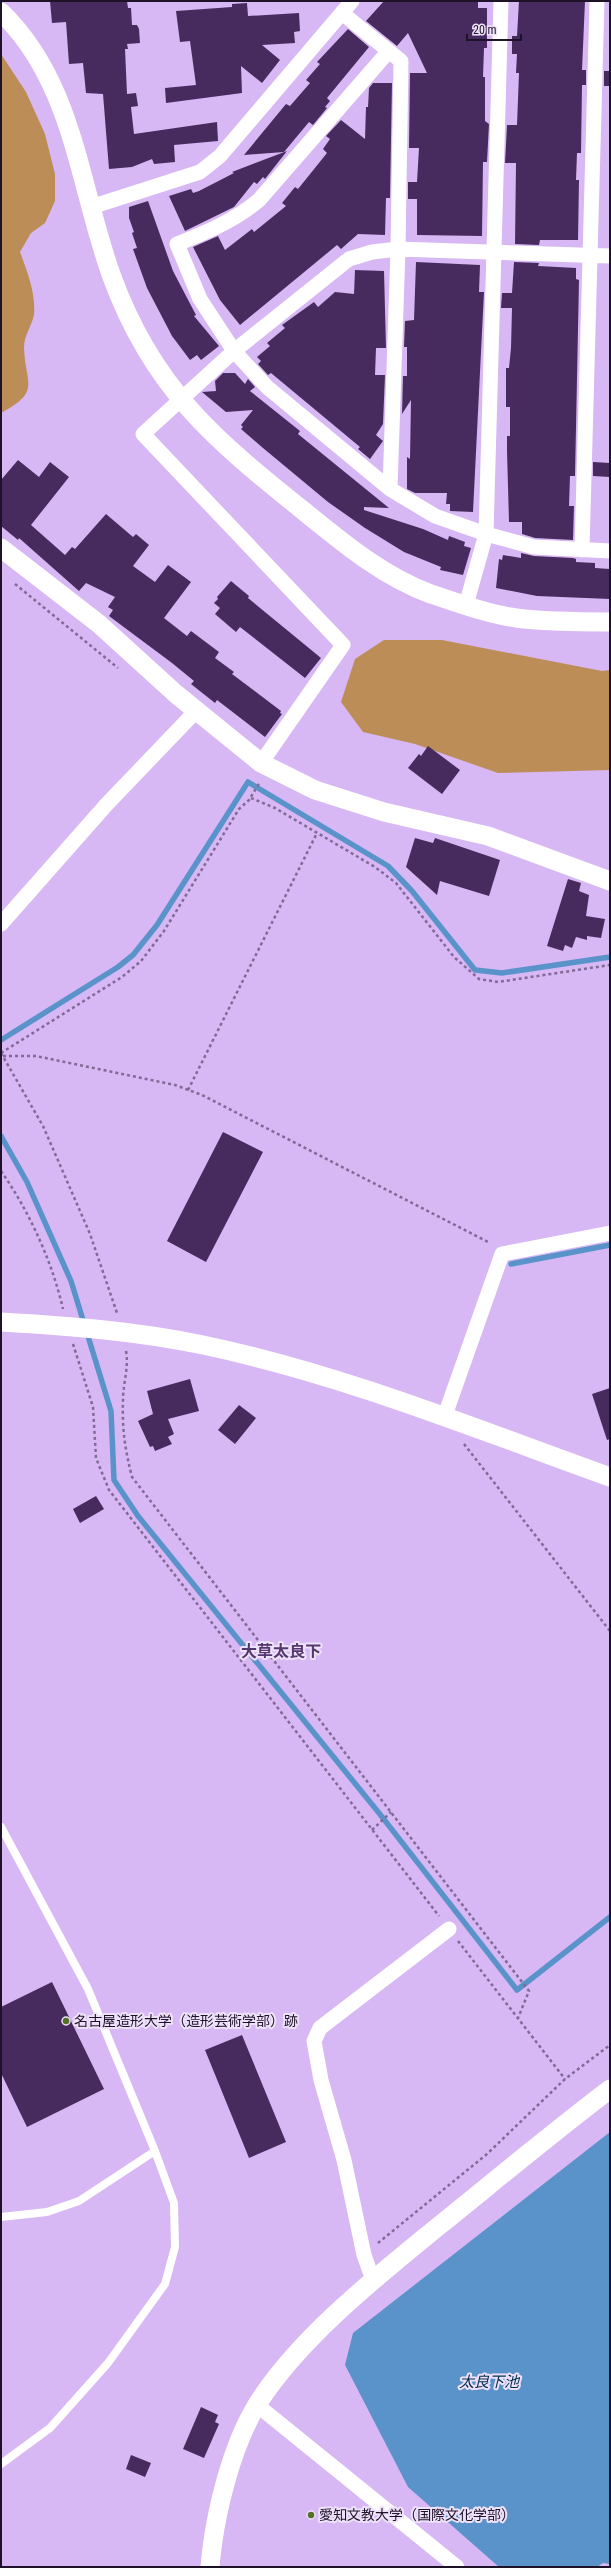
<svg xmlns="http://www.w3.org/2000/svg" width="611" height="2568" viewBox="0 0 611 2568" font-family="'Roboto Condensed','Noto Sans JP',sans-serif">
	<rect width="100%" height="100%" fill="#d7b7f4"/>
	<path fill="#bd8d58" d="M1,54L26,92L45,134L55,174V201L45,223L31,233L20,252C27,271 36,293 34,315C32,325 24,336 24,347C25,384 42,391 1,413Z
		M384,640H442L602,671L610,670V770L498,773L415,744L363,732L341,702L355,659Z"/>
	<path fill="#5993ca" d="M610,2132V2564L603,2563L597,2567H499L408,2487L345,2365L353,2333Z"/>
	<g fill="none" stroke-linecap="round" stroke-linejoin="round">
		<path stroke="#5993ca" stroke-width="5.5" d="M1,1040L118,967L133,955L157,925L248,782L388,866L412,891L475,970L502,973L610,957
			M1,1136L27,1182L71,1281L111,1411L114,1480L138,1516L379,1813L517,1990L610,1917
			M511,1264L610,1245"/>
	</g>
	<path fill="#482b5e" d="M50,1H127L128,8H131L132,25H137L139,29L140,43L127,44L128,49H125L127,94L136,93L138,106L131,107L134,134L217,122L218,141L174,145L175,162L154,164L152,159L132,167L109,169L103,94L86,93L83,63L69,64L66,22L52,23Z
		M384,1H478V8H487V48H484L483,77H485V121L489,124L487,162H483L482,236L417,235V199H408V182H417L419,148H409L410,73H427L408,33L397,46L366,21Z
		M519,1H585L582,70H586V85H582L581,153H577L576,180H579L578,240H540L539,245L515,244L516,163H505L507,125H517L519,73H516L517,54H512V36H517Z
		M247,3L248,16L299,13L300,31L294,32L295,43L262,45L280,60L262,83L241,66L242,93L166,103L165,88L196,85L190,41L180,42L176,11L232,7V4Z
		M348,29L369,47L327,98L330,101L325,107L327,108L313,125L309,122L284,152L244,155L286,104L290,106L310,83L306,80L320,64L317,62Z
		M604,71H610V86H604Z
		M373,83H392L390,198H386L385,235L358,234L341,249L337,245L240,325L220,300L193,247L218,236L225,250L252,229L254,232L286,206L282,203L295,187L298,189L327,153L323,149L330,139L326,136L341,120L365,139L366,107H368L369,88Z
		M287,151L265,179L263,177L257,184L254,182L234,207L185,231L169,196L191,189L193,193L199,191L234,173L232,172Z
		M148,201L173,271L196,315L194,316L219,346L201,360L197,355L190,360L172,336L147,288L133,249L137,248L132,233L134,232L129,218V207Z
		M416,262L480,265L479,292H484L473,512L450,511V504H446L447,493H415L407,489V457L410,459L411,400L402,414L403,376H407V347H404L405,321L414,320Z
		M514,262L539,263L538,266L576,268V279L579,280L575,476H570L569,506H574L573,540L535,538L522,534V522H509L507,451V436H510V407H506V368H509L511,348L512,308H501L502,293H512Z
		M355,270L384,271L386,348H376L375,375H385L383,424L376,435L383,441L370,459L358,449L360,447L271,373L268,375L258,364L261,361L257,357L270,346L267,343L285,328L282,325L314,302L318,307L335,292L354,294Z
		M223,373H235L245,384L248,379L255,387L250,391L300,431L298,434L389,508L364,507V510L423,529L448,540L449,536L465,542L464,546L471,548L463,575L440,570L441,567L404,552L365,528L328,502L263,448L241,429L243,427L241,425L253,410L226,412L202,392L216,391L215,381Z
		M18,460L39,477L50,462L69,477L31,525L65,555L72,547L75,549L106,514L133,537L136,534L149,545L133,566L155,582L168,565L191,582L164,618L187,636L191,631L219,652L215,658L234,672L232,674L281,711L280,713L282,714L265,737L217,700L215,703L191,684L194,681L172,663L109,616L113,610L108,607L115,597L86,583L79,591L19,538L18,540L1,526V480Z
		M593,462L610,463V477L593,476Z
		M521,553L534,556L573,558L576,559V562L595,563V568L610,569V599L537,596L496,588L499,559L502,560L503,555L521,558Z
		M231,581L249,596L248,598L321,658L305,678L240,627L236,632L215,614L220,608L214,603L218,599L217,597Z
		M428,746L460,770L442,794L408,768L419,754L421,756Z
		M415,838L433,843L435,838L500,860L489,896L440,881L437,895L406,867Z
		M568,879L581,883L579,891L589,895L586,916L605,919L601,938L587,936V940L576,937L572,948L565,945L563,951L547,946Z
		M223,1132L263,1152L206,1262L167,1241Z
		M190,1379L199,1411L168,1419L174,1434L168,1437L172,1444L155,1451L153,1446L150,1447L138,1421L153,1414L147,1391Z
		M610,1388V1439L607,1440L592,1394Z
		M239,1405L256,1418L235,1444L218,1430Z
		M96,1496L104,1509L80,1523L73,1509Z
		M52,1982L104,2089L27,2127L1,2073V2007Z
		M242,2035L286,2142L249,2158L205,2050Z
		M201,2407L218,2415L215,2422L219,2424L204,2458L183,2449Z
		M131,2455L151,2463L145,2477L126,2469Z"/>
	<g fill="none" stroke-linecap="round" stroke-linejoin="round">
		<path stroke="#816a95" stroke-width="2.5" stroke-dasharray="3 3" stroke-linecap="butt" d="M15,584L118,668
			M251,798L275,808L375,867L396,883L454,957L479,979L498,982L610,965
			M1,1053L43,1126L90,1234L117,1313
			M1,1053L122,977L141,961L164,931L239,809L249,800L260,782
			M3,1056H36L175,1085L202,1095L490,1243
			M188,1090L317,833
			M1,1171C29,1211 52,1261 63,1309
			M73,1344L93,1407L96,1458L109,1490L439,1916
			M126,1351C129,1368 123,1383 123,1400C122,1430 125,1449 132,1477L529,1991L518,2018
			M464,1444L610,1631
			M372,1830L391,1812
			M458,1941L565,2079
			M378,2243L487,2154L565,2079L610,2045"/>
		<path stroke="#fff" stroke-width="8" d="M1,1827L88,1989L155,2151L174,2203L175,2247L165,2284L108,2363L50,2428L1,2464
			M1,2217L47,2212L79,2201L155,2151"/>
		<path stroke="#fff" stroke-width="15" d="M342,13L401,61L398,249L390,489
			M388,52L259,200C234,221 207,232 177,244L200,299L234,351L267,387L390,489L435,516L486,534L534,547L610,551
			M91,207L200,172L220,156L352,1
			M582,550L597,1
			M466,605L486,534L501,1
			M261,763L343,645L143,434L234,351L349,259L372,252L398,249L610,256
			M1,924L106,805L197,710
			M444,1418L502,1254L610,1233
			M373,2280L364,2255L344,2160L321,2080L314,2041L320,2028L449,1929
			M257,2405L457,2567"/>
		<path stroke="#fff" stroke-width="19" d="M1,12C74,82 79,187 112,277C153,389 215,440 305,512C343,543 384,577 431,594C458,603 488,614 516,618C547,622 579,622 610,622
			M1,548L99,624L176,694L261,763L315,790L384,812L488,836L610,881
			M1,1322C69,1326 136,1331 203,1345C342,1374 476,1429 610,1477
			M210,2567C214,2517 231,2446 258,2403C301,2336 379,2275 440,2225C497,2179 552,2133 610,2089"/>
	</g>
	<g fill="#547227" stroke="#eee1fa" stroke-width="1.5">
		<circle cx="66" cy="2021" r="4"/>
		<circle cx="311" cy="2515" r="4"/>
	</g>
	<g text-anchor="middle" stroke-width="4" stroke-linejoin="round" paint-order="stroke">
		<g font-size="14" fill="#1e1228" stroke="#eee1fa" text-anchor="start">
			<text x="74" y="2026">名古屋造形大学（造形芸術学部）跡</text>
			<text x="319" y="2520">愛知文教大学（国際文化学部）</text>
		</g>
		<g font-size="15" font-style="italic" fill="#002c50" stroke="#eee1fa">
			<text x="489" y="2387">太良下池</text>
		</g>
		<g font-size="16" font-weight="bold" fill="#55386d" stroke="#eee1fa">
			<text x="281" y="1657">大草太良下</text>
		</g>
	</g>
	<rect width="611" height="2568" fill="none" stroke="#1e1228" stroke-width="4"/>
	<path d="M467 34v6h54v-6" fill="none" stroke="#1e1228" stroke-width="2"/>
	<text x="473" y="34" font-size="12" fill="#1e1228" stroke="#eee1fa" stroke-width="3" paint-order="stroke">20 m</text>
</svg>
